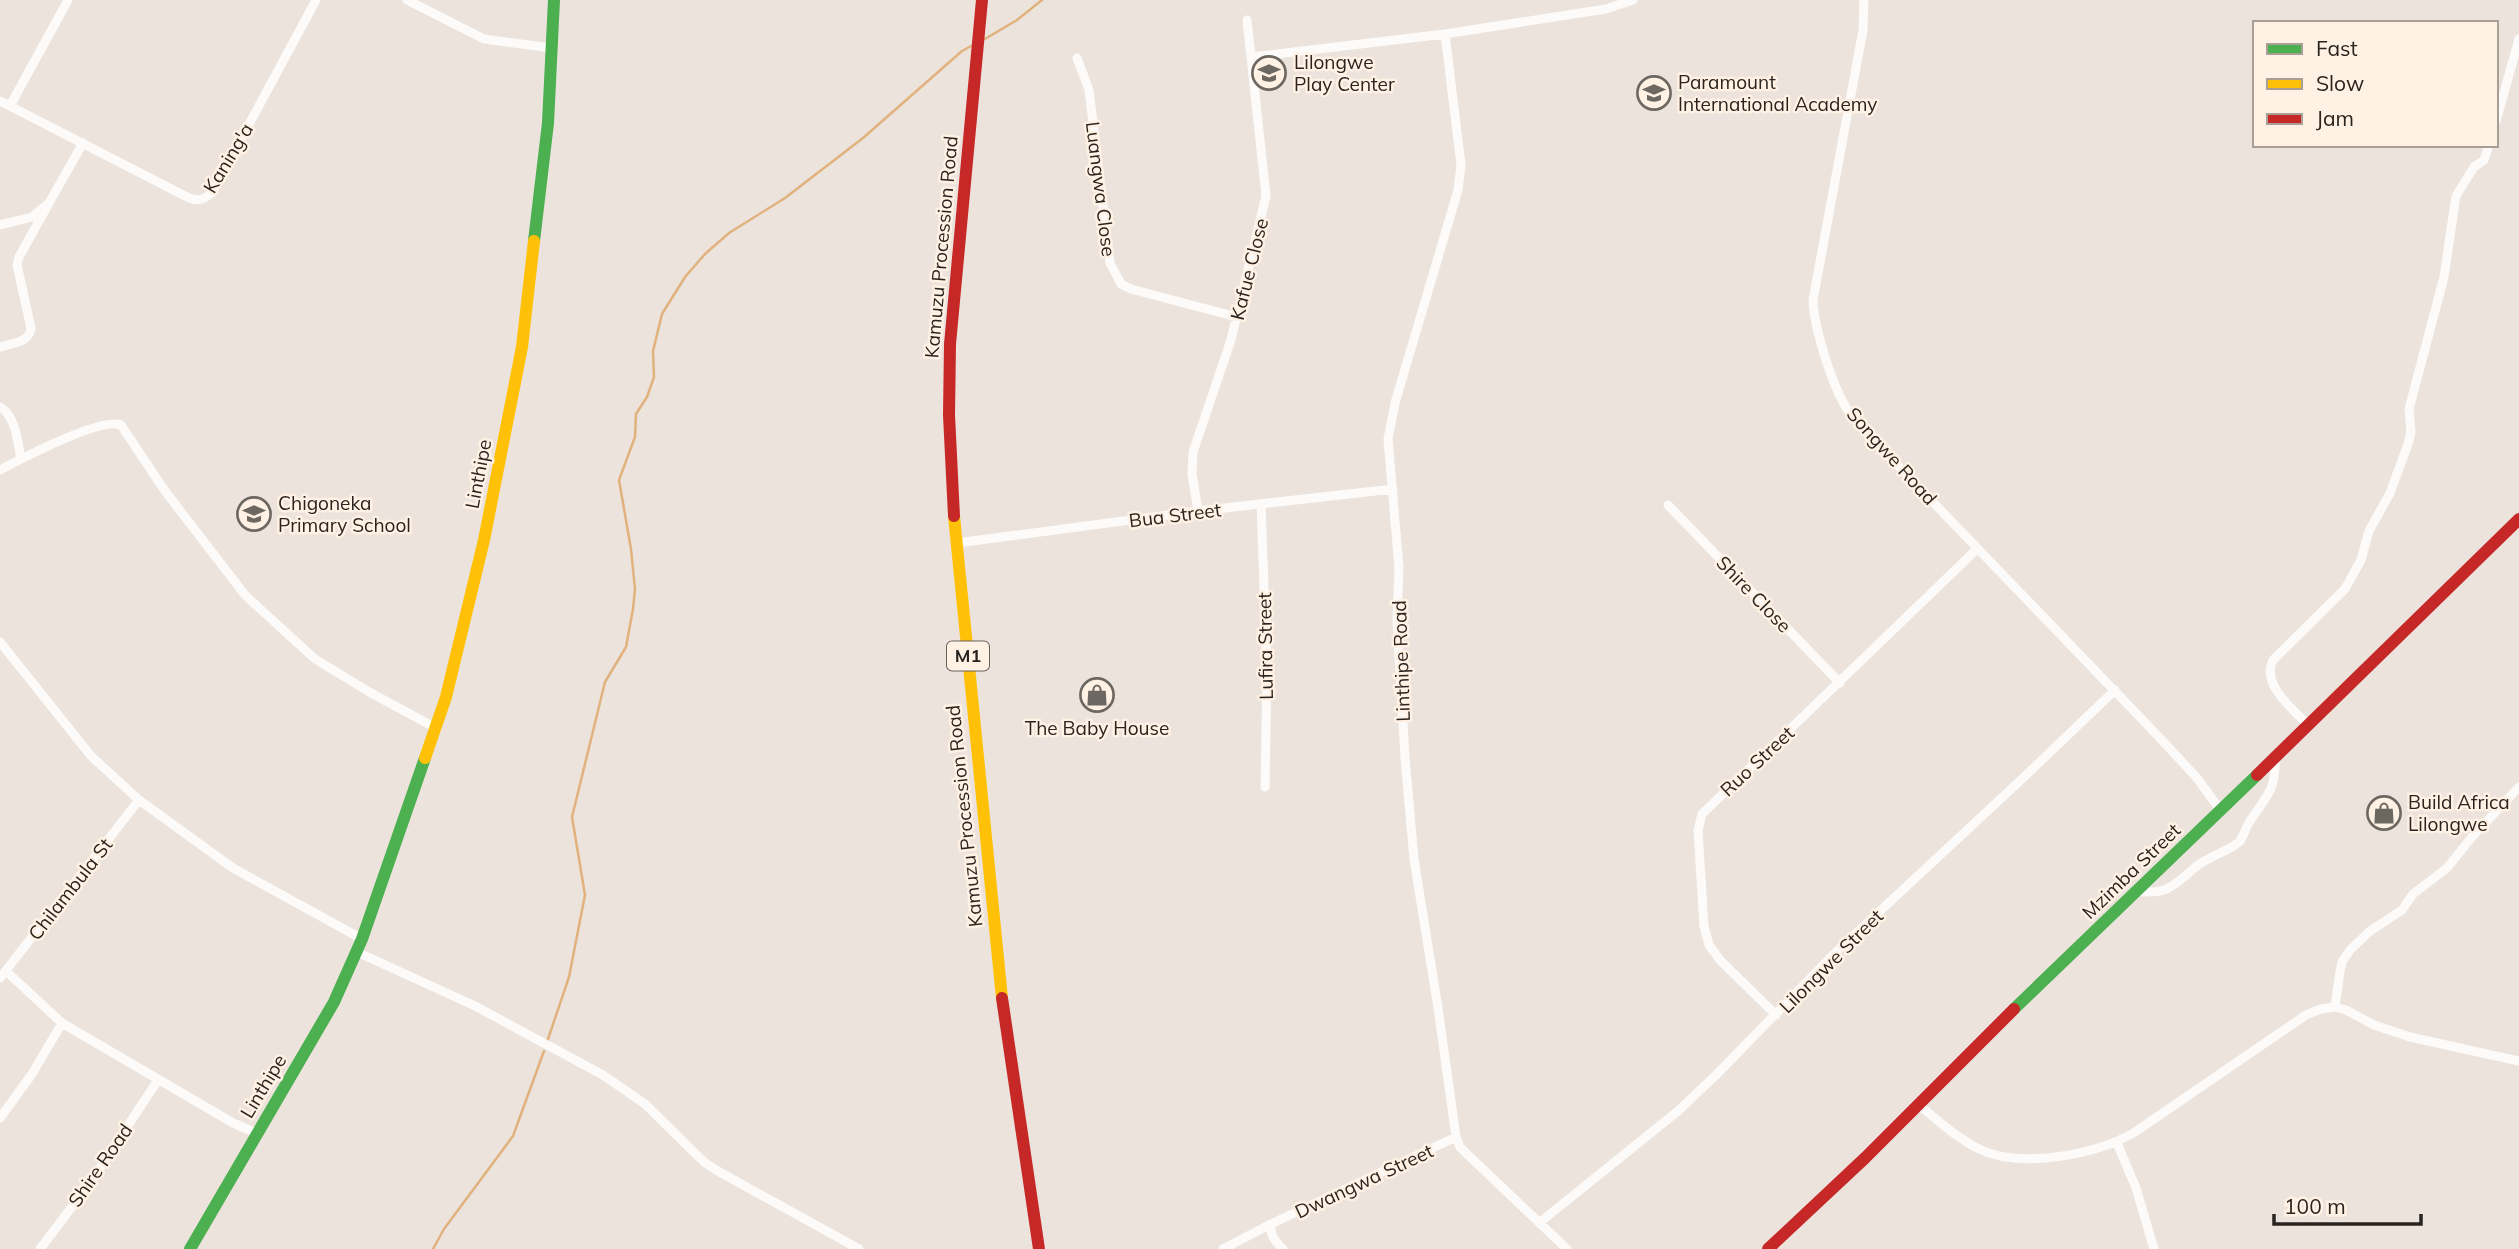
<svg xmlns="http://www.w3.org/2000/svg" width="2519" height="1249" viewBox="0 0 2519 1249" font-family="Mulish,sans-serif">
	<rect width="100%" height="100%" fill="#ebe3dc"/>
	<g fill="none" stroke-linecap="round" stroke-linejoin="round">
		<path stroke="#e1b27e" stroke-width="2.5" d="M985,39L1017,20L1042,0
			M547,1042L569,977L585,895L572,817L605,682L626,647L633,609L635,589L631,549L619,480L635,437L636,414L647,397L654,377L653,351L662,314L685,277L705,254L729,233L785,198L863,138L962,51L973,45
			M433,1249L444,1229L513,1136L544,1051"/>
		<path stroke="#fcfbfa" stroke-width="9" d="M407,0L484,39L552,48
			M1864,0L1863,30L1813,300C1814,328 1831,381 1845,406C1853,420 1866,432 1877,444L2159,737L2197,778L2221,811
			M1445,34L1461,165L1458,190L1395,403L1388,439L1399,568L1397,622L1405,758L1414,859L1438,1008L1456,1137L1460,1147L1468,1155L1567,1249
			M1251,57L1445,34L1606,9L1633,0
			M1077,58L1089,90L1110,263L1121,284L1131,289L1237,317
			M0,101L189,198C199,202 204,199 212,193L316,0
			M11,104L68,0
			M2496,121L2519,39
			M0,225L32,217L49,203L83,143
			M0,347C13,343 29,343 31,328L17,265L19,257L49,203
			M0,407C17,418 17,441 21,459
			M0,470C21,459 101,417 121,425L165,491L245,595L315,659L371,693L436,728
			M1261,504L1267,670L1265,787
			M1668,505L1840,683
			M1198,511L1192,474L1193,452L1231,340L1266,196L1247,20
			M957,543L1198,511L1393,489
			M0,642L91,756L139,800L233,868L362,939
			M2308,725C2292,708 2261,685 2273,660L2345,589L2361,560L2369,531L2390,493L2408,444L2411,432L2409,409L2444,277L2456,196L2474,167L2484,160L2489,145
			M2137,891C2169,896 2176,883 2198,865C2209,857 2234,848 2240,841C2244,835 2246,827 2250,821C2267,795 2276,791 2275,758
			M357,952L475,1006L603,1075L645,1104L704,1162L716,1170L859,1249
			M6,971L62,1023L233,1123L256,1133
			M0,978L139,800
			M2335,1007L2340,971L2342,962L2350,950L2370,931L2402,910L2413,894L2447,868L2472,837L2519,787
			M1776,1015L1720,960L1709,945L1704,926L1698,831L1702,814L1977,549
			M1918,1104C1937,1120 1957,1138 1979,1149C2020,1169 2097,1155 2135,1132L2306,1015L2321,1009L2335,1007L2346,1010L2374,1025L2410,1037L2519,1061
			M0,1118L32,1074L62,1023
			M2117,1143L2136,1188L2154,1249
			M1539,1223L1678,1111L1716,1075L1837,951L2023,778L2115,690
			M40,1249L90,1183L158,1080
			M1223,1249L1271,1224
			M1283,1249C1275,1241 1270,1236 1271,1224L1456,1137"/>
		<path stroke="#4caf50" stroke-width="12" d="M534,241L548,123L554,0
			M2014,1009L2257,775
			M190,1249L334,1002L362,939L425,758"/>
		<path stroke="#ffc107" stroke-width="12" d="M954,516L1002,998
			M425,758L446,697L484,540L522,347L534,241"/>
		<path stroke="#c62828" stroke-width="12" d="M954,516L949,415L950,344L982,0
			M2257,775L2519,519
			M1002,998L1039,1249
			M1768,1249L1865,1158L2014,1009"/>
	</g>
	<defs>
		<g id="school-ring" transform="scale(1.75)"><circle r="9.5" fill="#fff1e3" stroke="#6d6761" stroke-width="1.5"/><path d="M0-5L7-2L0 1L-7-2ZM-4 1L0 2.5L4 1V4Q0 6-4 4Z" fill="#6d6761"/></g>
		<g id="shop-ring" transform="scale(1.75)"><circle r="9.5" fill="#fff1e3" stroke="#6d6761" stroke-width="1.5"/><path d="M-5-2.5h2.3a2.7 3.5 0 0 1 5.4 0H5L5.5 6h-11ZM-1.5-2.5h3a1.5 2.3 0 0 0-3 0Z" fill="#6d6761"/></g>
	</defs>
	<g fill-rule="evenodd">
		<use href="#school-ring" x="1269" y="73"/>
		<use href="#school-ring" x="1654" y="93"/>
		<use href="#school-ring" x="254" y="514"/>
		<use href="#shop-ring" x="1097" y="695"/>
		<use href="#shop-ring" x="2384" y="813"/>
	</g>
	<g text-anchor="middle" stroke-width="5" stroke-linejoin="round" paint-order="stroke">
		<rect fill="#fff1e3" stroke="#69625a" stroke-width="2" x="947" y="641.5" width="42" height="29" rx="5"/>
		<g font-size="18" font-weight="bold" fill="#29241f">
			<text x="968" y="662">M1</text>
		</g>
		<g font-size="19" fill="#29241f" stroke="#fff1e3" text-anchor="start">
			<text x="1294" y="69">Lilongwe<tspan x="1294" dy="22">Play Center</tspan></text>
			<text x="1678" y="89">Paramount<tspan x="1678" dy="22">International Academy</tspan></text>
			<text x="278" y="510">Chigoneka<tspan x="278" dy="22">Primary School</tspan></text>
			<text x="1097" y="735" text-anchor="middle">The Baby House</text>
			<text x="2408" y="809">Build Africa<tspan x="2408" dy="22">Lilongwe</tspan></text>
		</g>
		<g font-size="19" fill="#29241f" stroke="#fff1e3">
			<text transform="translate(228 158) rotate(-59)" y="7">Kaning'a</text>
			<text transform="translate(1101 189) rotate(83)" y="7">Luangwa Close</text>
			<text transform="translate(941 247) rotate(-85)" y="7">Kamuzu Procession Road</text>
			<text transform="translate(1249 269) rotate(-76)" y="7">Kafue Close</text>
			<text transform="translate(1892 456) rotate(48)" y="7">Songwe Road</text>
			<text transform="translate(478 474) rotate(-79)" y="7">Linthipe</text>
			<text transform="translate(1175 515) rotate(-7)" y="7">Bua Street</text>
			<text transform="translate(1754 594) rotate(46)" y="7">Shire Close</text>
			<text transform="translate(1265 646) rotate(-91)" y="7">Lufira Street</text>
			<text transform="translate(1401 661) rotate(-92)" y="7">Linthipe Road</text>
			<text transform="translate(1757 761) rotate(-43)" y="7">Ruo Street</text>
			<text transform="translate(964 816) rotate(-96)" y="7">Kamuzu Procession Road</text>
			<text transform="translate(2131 871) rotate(-44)" y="7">Mzimba Street</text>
			<text transform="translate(70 889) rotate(-52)" y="7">Chilambula St</text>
			<text transform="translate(1831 961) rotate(-45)" y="7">Lilongwe Street</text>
			<text transform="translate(263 1086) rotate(-59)" y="7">Linthipe</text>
			<text transform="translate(100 1165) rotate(-55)" y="7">Shire Road</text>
			<text transform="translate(1364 1181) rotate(-25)" y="7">Dwangwa Street</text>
		</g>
	</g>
	<rect x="2253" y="21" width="245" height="126" fill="#fff1e3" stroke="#a99f95" stroke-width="2"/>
	<rect x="2267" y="44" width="35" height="10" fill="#4caf50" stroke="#a99f95" stroke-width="2"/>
	<text x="2316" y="56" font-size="21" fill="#29241f">Fast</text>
	<rect x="2267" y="79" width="35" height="10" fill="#ffc107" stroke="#a99f95" stroke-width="2"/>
	<text x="2316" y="91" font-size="21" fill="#29241f">Slow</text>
	<rect x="2267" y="114" width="35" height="10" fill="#c62828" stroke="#a99f95" stroke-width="2"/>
	<text x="2316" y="126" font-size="21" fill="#29241f">Jam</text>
	<path d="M2274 1214v10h147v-10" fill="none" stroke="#29241f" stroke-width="3.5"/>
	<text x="2284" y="1214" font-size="21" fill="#29241f" stroke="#fff1e3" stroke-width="5" paint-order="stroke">100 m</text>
</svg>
